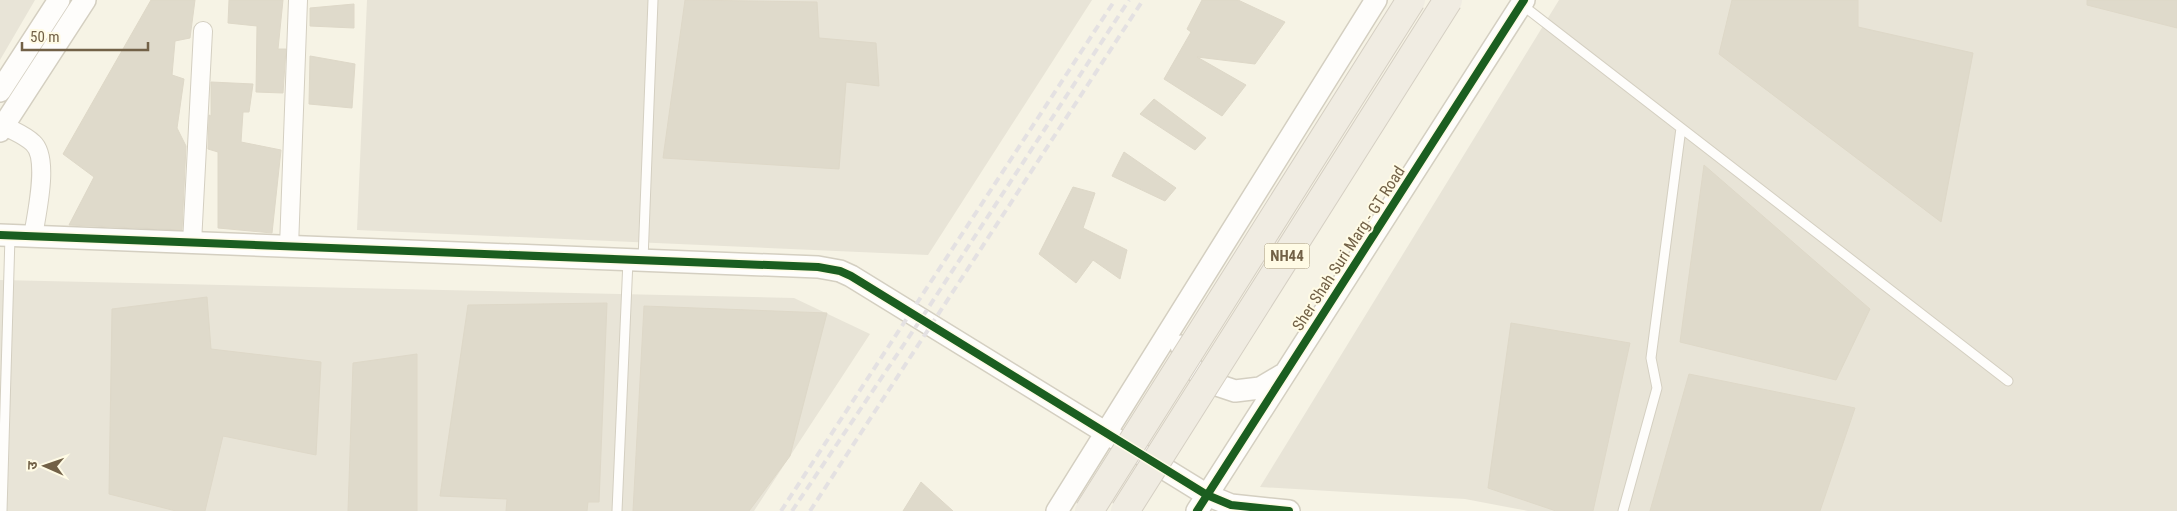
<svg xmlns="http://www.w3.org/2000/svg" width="2177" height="511" viewBox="0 0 2177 511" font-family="'Roboto Condensed','Noto Sans Devanagari',sans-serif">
	<rect width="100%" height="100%" fill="#f6f3e5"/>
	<path fill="#e8e4d7" d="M0,0H35L0,60Z
		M367,0H1092L928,255L357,230Z
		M1559,0H2177V511H1528L1465,499L1260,487Z
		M0,280L794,298L870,334L754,511H0Z"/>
	<path fill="#dfdacb" stroke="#ded8c8" d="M151,0H195L190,38L175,41L172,75L184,79L177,128L186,146L182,230L69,225L94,177L63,154Z
		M229,0H283L278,49H286L283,93L256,92L257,26L228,23Z
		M685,0L817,2L819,38L876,43L879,86L846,82L839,169L663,158Z
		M1202,0H1238L1285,22L1255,64L1197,57L1246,85L1222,116L1164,79L1191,32L1187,29Z
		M1732,0H1858V27L1973,53L1941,222L1719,54Z
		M2087,0H2177V28L2087,5Z
		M354,4V28L310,26V8Z
		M310,56L355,64L352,108L309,104Z
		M211,82L253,84L249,112H243L241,142L281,150L272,233L218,228V152L208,149L209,115L211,116Z
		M1154,99L1206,138L1195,150L1140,114Z
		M1124,152L1176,188L1165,201L1112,176Z
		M1704,165L1870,309L1836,380L1680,342Z
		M1073,187L1095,193L1083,228L1127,250L1120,279L1093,260L1076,283L1039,254Z
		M207,297L211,349L321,362L316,455L223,436L205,511H176L109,494L112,309Z
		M607,303L599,502H588L587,511H506L507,499L440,496L468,305Z
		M644,306L827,313L790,456L749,511H633Z
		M1511,323L1630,343L1593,511H1556L1488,488Z
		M417,354V511H348L353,363Z
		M1689,374L1855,408L1820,511H1650Z
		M921,482L953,511H903Z"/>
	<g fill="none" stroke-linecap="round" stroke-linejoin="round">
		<g stroke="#d4cfc1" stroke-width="11">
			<path id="service" d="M1521,4L2008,381
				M643,260L653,0
				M2,511L10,236
				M617,511L628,260
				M1623,511L1657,388L1651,358L1681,128"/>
		</g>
		<g stroke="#d4cfc1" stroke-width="20">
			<path id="minor" d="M0,123C10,130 24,134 33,143C50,158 36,215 33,237
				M192,243L203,31
				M289,247L298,0"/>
		</g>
		<g stroke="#d4cfc1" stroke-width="24">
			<path id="tertiary" d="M0,91L59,0
				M0,131L85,0
				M0,235L818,267L840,271L851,276L1207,495L1231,505L1289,511
				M1181,346L1191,367L1211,383L1235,391L1260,388L1282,375
				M1057,511L1376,0
				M1197,511L1524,0"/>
		</g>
		<use href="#service" stroke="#fefdfb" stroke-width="9"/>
		<use href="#minor" stroke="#fefdfb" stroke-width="18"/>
		<use href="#tertiary" stroke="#fefdfb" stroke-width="21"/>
		<path stroke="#e4e1e2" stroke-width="4" stroke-dasharray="8 5" stroke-linecap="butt" d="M781,511L1115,0
			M792,511L921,319L1129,0
			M810,511L1143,0"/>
		<g stroke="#d5cfc3" stroke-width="30" stroke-linecap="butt">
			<path id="trunk-bridge" d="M1089,511L1411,0
				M1125,511L1448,0"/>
		</g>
		<use href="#trunk-bridge" stroke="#f0ece2" stroke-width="28"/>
		<g stroke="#fffbe5" stroke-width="11">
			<path id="cycleway" d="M0,235L818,267L840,271L851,276L1207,495L1231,505L1289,511
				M1197,511L1524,0"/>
		</g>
		<use href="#cycleway" stroke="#1b5e20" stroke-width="8"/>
	</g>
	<g text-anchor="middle" stroke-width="4" stroke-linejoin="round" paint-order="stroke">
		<rect fill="#fffbe5" stroke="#9c8f76" stroke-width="1" x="1264.5" y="243.5" width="45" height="25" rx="4"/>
		<g font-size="15" font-weight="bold" fill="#726147">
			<text x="1287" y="261">NH44</text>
		</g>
		<g font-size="16" fill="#726147" stroke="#fffbe5">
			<text transform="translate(1348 248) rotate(-57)" y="6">Sher Shah Suri Marg - GT Road</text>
		</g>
	</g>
	<g transform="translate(45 466) rotate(272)" stroke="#fffbe5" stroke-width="4" paint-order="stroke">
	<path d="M0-4L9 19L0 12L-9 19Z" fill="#726147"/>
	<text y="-8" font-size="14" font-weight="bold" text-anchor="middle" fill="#726147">उ</text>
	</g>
	<path d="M22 42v8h126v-8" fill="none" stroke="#726147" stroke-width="2.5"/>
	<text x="30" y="42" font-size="15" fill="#726147" stroke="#fffbe5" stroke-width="4" paint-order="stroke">50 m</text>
</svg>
